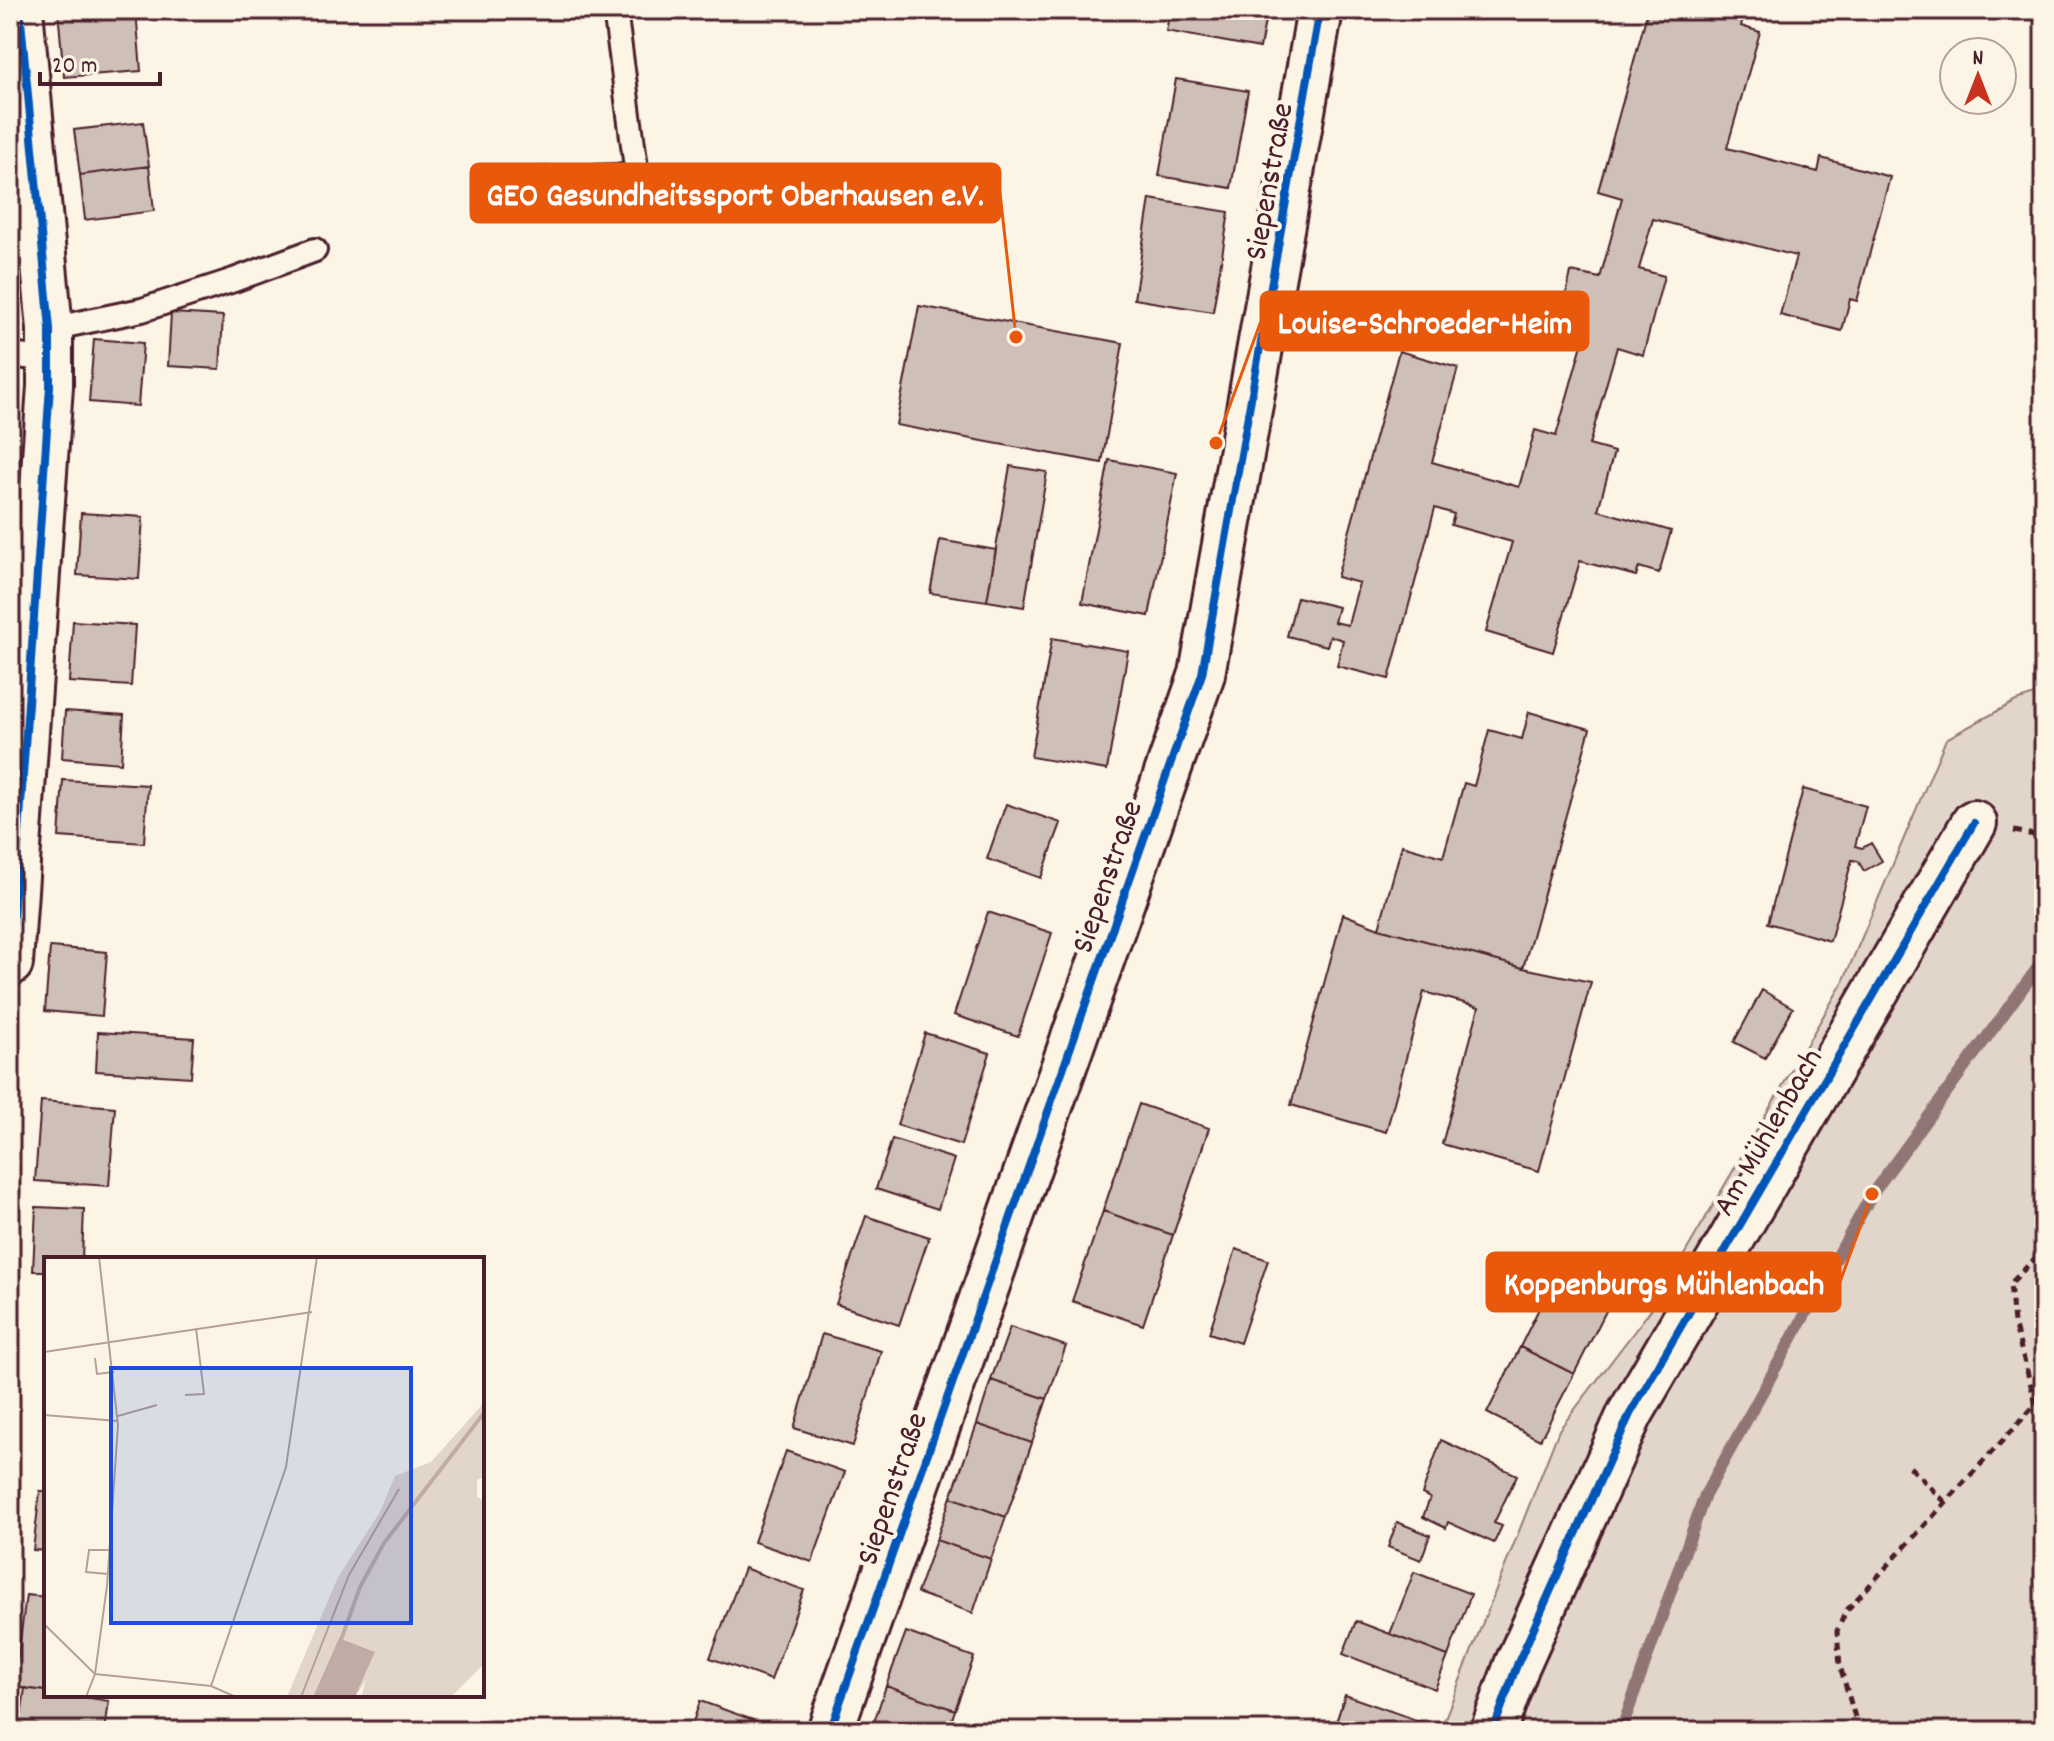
<svg xmlns="http://www.w3.org/2000/svg" width="2054" height="1741" viewBox="0 0 2054 1741" font-family="Dekko,sans-serif">
	<rect width="100%" height="100%" fill="#fcf5e5"/>
	<filter id="ink" filterUnits="userSpaceOnUse"><feTurbulence type="fractalNoise" baseFrequency=".0125" numOctaves="2"/><feDisplacementMap in="SourceGraphic" scale="16" xChannelSelector="R" yChannelSelector="G"/><feConvolveMatrix kernelMatrix="1 2 1 2 8 2 1 2 1" color-interpolation-filters="sRGB"/></filter>
	<g filter="url(#ink)">
		<path fill="#e2d5ca" stroke="#967a7a" stroke-width="2" d="M2044,692V1731H1440L1559,1430L1656,1303L1843,982L1946,739L2016,701Z"/>
		<g fill="none" stroke-linecap="round" stroke-linejoin="round">
			<path stroke="#917474" stroke-width="12" d="M1621,1731L1705,1495L1872,1194L2044,959"/>
		</g>
		<path fill="#cfc0b7" stroke="#4a1f2b" stroke-width="2" d="M58,10H136L141,71L64,77Z
			M1170,10H1267L1260,48L1166,31Z
			M1648,10H1745L1741,26L1760,32L1727,148L1818,172L1821,158L1890,177L1857,301L1850,299L1842,331L1780,315L1796,256L1653,219L1639,269L1664,276L1643,355L1617,347L1589,445L1614,452L1598,510L1671,531L1659,573L1639,567L1636,576L1580,561L1553,652L1486,632L1512,542L1451,525L1454,514L1435,508L1389,679L1337,666L1343,640L1330,636L1327,646L1287,636L1297,597L1338,607L1334,622L1348,625L1359,583L1337,577L1399,351L1458,368L1432,462L1519,487L1535,430L1556,436L1588,323L1561,317L1571,272L1600,278L1622,198L1598,191Z
			M1176,79L1248,91L1231,188L1159,176Z
			M143,122L149,166L80,175L74,130Z
			M149,166L154,211L85,220L80,175Z
			M1150,199L1229,212L1213,312L1134,299Z
			M919,306L1123,343L1102,463L896,425Z
			M171,313L223,316L220,369L168,366Z
			M94,339L143,343L138,406L89,402Z
			M1109,460L1177,473L1149,616L1082,603Z
			M1010,466L1047,472L1024,607L987,601Z
			M81,513L143,517L139,579L77,575Z
			M940,540L996,550L987,601L930,593Z
			M73,621L135,625L131,686L69,682Z
			M1052,638L1128,651L1107,770L1031,757Z
			M65,711L124,715L121,763L62,758Z
			M1529,712L1590,729L1523,968L1379,928L1402,845L1443,857L1464,783L1474,786L1489,730L1522,739Z
			M63,780L148,785L144,843L59,837Z
			M1803,789L1866,806L1855,846L1862,848L1871,843L1882,861L1864,871L1858,861L1852,860L1830,941L1768,923Z
			M1006,804L1061,823L1041,878L987,859Z
			M988,912L1052,933L1018,1036L954,1015Z
			M1343,914L1379,928L1523,968L1591,982L1539,1171L1442,1144L1479,1007L1424,992L1386,1132L1291,1105Z
			M50,947L107,952L102,1016L45,1011Z
			M1762,990L1793,1008L1765,1058L1734,1042Z
			M98,1032L194,1038L191,1077L96,1071Z
			M925,1033L990,1053L961,1145L897,1125Z
			M41,1101L115,1107L109,1186L35,1181Z
			M1139,1104L1209,1128L1173,1235L1103,1211Z
			M892,1139L954,1159L938,1209L876,1189Z
			M36,1207L84,1209L82,1259H46V1271H33Z
			M1103,1211L1173,1235L1143,1325L1072,1301Z
			M866,1216L929,1237L899,1325L836,1304Z
			M1236,1249L1268,1260L1240,1343L1209,1333Z
			M1552,1282L1607,1309L1574,1374L1520,1347Z
			M1010,1327L1066,1346L1047,1399L991,1380Z
			M822,1334L881,1351L853,1446L794,1428Z
			M1520,1347L1574,1374L1540,1440L1487,1413Z
			M991,1380L1047,1399L1032,1443L977,1424Z
			M977,1424L1032,1443L1006,1517L951,1497Z
			M1441,1440L1517,1475L1494,1523L1502,1526L1494,1543L1448,1522L1446,1528L1423,1517L1430,1498L1422,1494Z
			M786,1451L845,1472L812,1562L754,1542Z
			M40,1491H46V1551L33,1550Z
			M951,1497L1006,1517L991,1559L936,1540Z
			M1397,1522L1430,1535L1421,1560L1388,1547Z
			M936,1540L991,1559L973,1613L917,1593Z
			M744,1568L804,1590L771,1680L710,1658Z
			M1414,1572L1471,1594L1448,1656L1390,1634Z
			M26,1595L46,1597V1691L14,1687Z
			M1356,1621L1448,1656L1435,1689L1343,1654Z
			M906,1632L974,1657L955,1710L886,1686Z
			M886,1686L955,1710L948,1731H871Z
			M25,1688L46,1691V1695H72L109,1701L105,1731H19Z
			M1345,1695L1425,1723L1422,1731H1353L1335,1725Z
			M700,1701L759,1722L756,1731H690Z"/>
		<g fill="none" stroke-linecap="round" stroke-linejoin="round">
			<g stroke="#4a1f2b" stroke-width="28">
				<path id="lane" d="M508,181L637,175L615,10
					M50,329L142,310L234,280L315,250
					M10,355L50,360"/>
			</g>
			<g stroke="#4a1f2b" stroke-width="50">
				<path id="street" d="M10,963L50,386V329L20,10
					M830,1731L1202,674L1320,10
					M1493,1731L1517,1665L1630,1414L1974,823"/>
			</g>
			<path stroke="#4a1f2b" stroke-width="5" stroke-dasharray="8 6" stroke-linecap="butt" d="M2014,831L2044,837
				M2036,1404H2044
				M1910,1467L1946,1503
				M1859,1731L1840,1666L1837,1631L1846,1611L2036,1404L2014,1323L2010,1284L2044,1249"/>
			<use href="#lane" stroke="#fcf5e5" stroke-width="22"/>
			<use href="#street" stroke="#fcf5e5" stroke-width="44"/>
			<g stroke="#fcf5e5" stroke-width="13">
				<path id="cycleway" d="M10,963L50,386V329L20,10
					M830,1731L1202,674L1320,10
					M1493,1731L1517,1665L1630,1414L1974,823"/>
			</g>
			<use href="#cycleway" stroke="#0057b8" stroke-width="8"/>
		</g>
	</g>
	<g text-anchor="middle" stroke-width="8" stroke-linejoin="round" paint-order="stroke">
		<g font-size="32" fill="#4a1f2b" stroke="#fcf5e5">
			<text transform="translate(1267 181) rotate(-80)" y="11">Siepenstraße</text>
			<text transform="translate(1105 876) rotate(-71)" y="11">Siepenstraße</text>
			<text transform="translate(1766 1131) rotate(-60)" y="11">Am Mühlenbach</text>
			<text transform="translate(890 1488) rotate(-71)" y="11">Siepenstraße</text>
		</g>
	</g>
	<g transform="translate(44 1257)">
		<rect width="440" height="440" fill="#fcf5e5"/>
		<path d="M440,138V220L433,223V240L440,244V407L407,440H317L322,423L311,440L331,395L295,381L269,440H243L294,320L336,255L351,219L387,205L437,149Z" fill="#e2d5ca"/>
		<path d="M295,381L331,395L311,440H269Z" fill="#c0aca5"/>
		<path fill="none" stroke="#c0aca5" stroke-width="4" d="M297,383L316,330L340,286L440,156"/>
		<path fill="none" stroke="#b59f9b" stroke-width="2" d="M0,95L268,55M51,101L53,117L70,115M141,138L160,137L152,71M0,158L74,164M74,159L113,148M64,317L42,315L45,293H65M0,367L51,417L167,429L192,440M167,429L242,210L273,0M42,440L51,417L63,329L74,168L55,0M257,440L305,318L355,232"/>
		<path fill="#1d4ed8" fill-opacity="0.15" stroke="#1d4ed8" stroke-width="4" d="M67,111H367V366H67Z"/>
		<rect width="440" height="440" fill="none" stroke="#4a1f2b" stroke-width="4"/>
	</g>
	<path fill="none" stroke="#e8590c" stroke-width="3" d="M1016 337L1000 193M1216 443L1261 321M1872 1194L1840 1282"/>
	<g fill="#e8590c" stroke="#fcf5e5" stroke-width="3">
		<circle cx="1016" cy="337" r="8"/>
		<circle cx="1216" cy="443" r="8"/>
		<circle cx="1872" cy="1194" r="8"/>
	</g>
	<g fill="#e8590c" stroke="#e8590c" stroke-width="3">
		<rect x="471" y="164" width="529" height="58" rx="8"/>
		<rect x="1261" y="292" width="327" height="58" rx="8"/>
		<rect x="1487" y="1253" width="353" height="58" rx="8"/>
	</g>
	<g font-size="34" text-anchor="middle" font-weight="bold" fill="#fff">
		<text x="735" y="205">GEO Gesundheitssport Oberhausen e.V.</text>
		<text x="1425" y="333">Louise-Schroeder-Heim</text>
		<text x="1664" y="1294">Koppenburgs Mühlenbach</text>
	</g>
	<rect width="2054" height="1741" fill="none" stroke="#fcf5e5" stroke-width="40"/>
	<rect x="20" y="20" width="2014" height="1701" fill="none" stroke="#4a1f2b" stroke-width="3" filter="url(#ink)"/>
	<g transform="translate(1978 76)"><circle r="38" fill="#fcf5e5" stroke="#b59f9b" stroke-width="2"/>
	<path d="M0-6L14 30L0 20L-14 30Z" fill="#c8321e"/>
	<text y="-12" font-size="22" font-weight="bold" text-anchor="middle" fill="#4a1f2b">N</text>
	</g>
	<path d="M40 72v12h120v-12" fill="none" stroke="#4a1f2b" stroke-width="4"/>
	<text x="52" y="72" font-size="24" fill="#4a1f2b" stroke="#fcf5e5" stroke-width="6" paint-order="stroke">20 m</text>
</svg>
